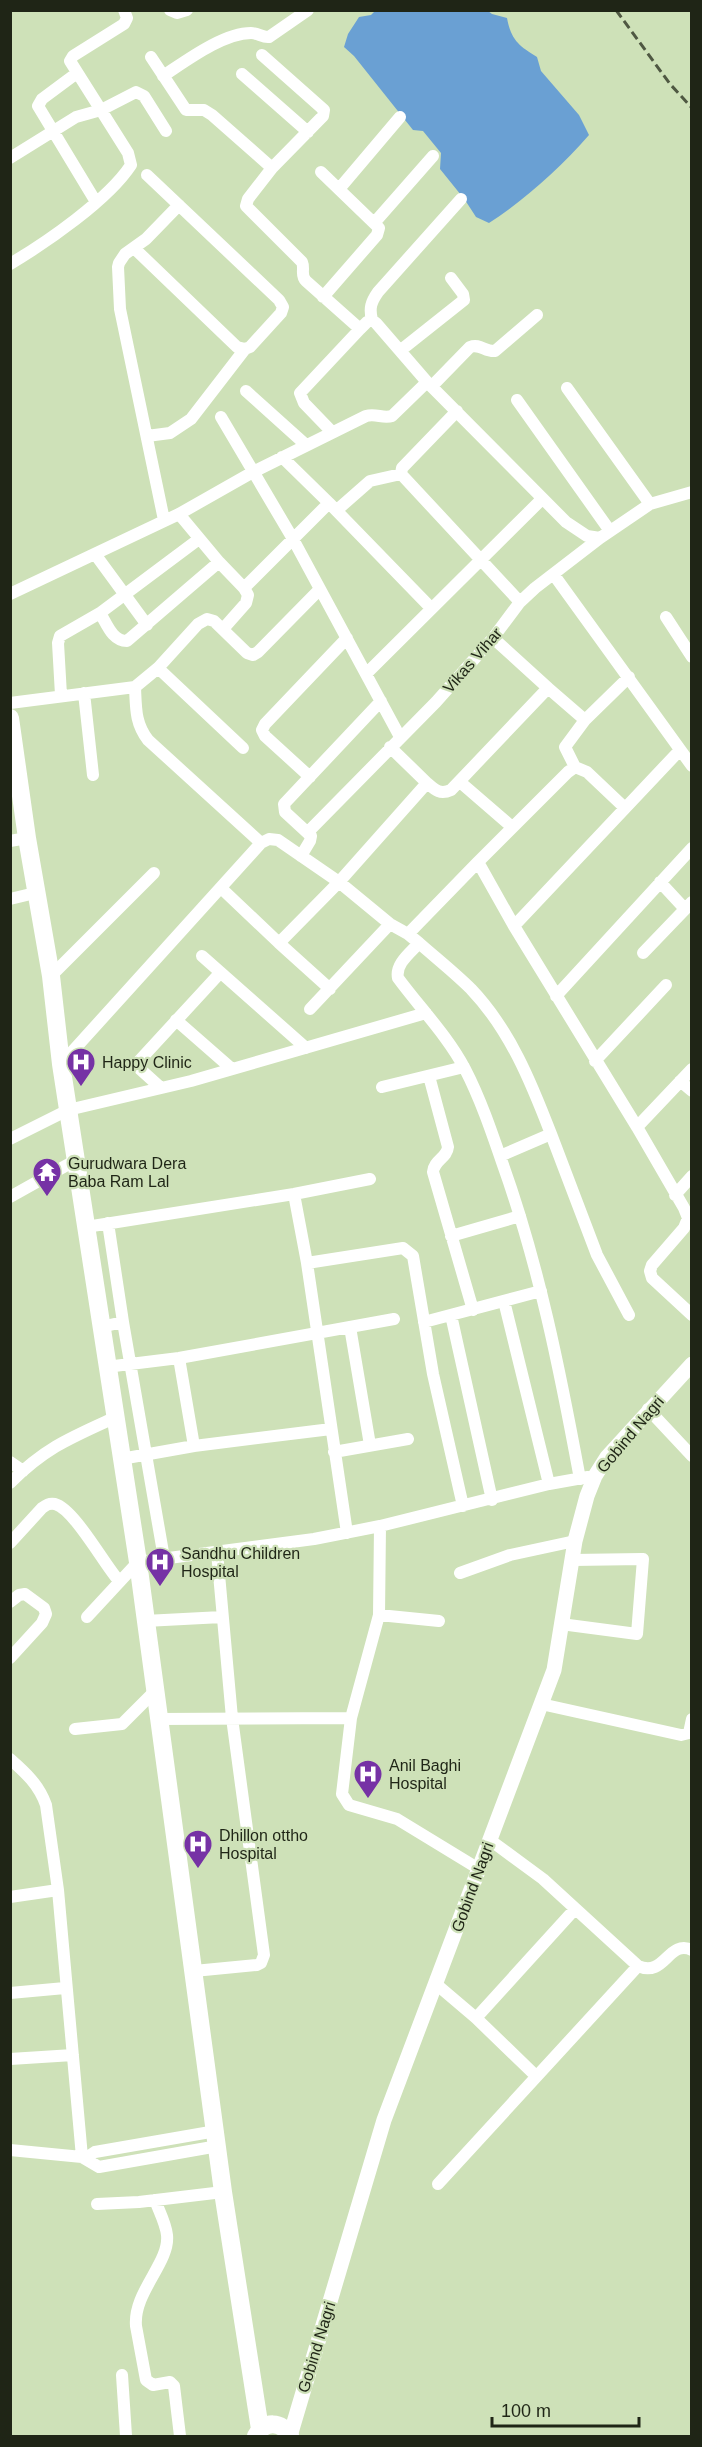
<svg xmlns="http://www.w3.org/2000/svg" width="702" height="2447" viewBox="0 0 702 2447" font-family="Arial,sans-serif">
	<rect width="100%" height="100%" fill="#cee1b8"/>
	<path fill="#6aa0d3" d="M375,11H488L492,14L507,18C511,40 519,46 537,57L541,71L579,115L589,135C560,168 526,199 489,223L476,217L465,200L440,169L441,153L423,131L413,130L354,56L344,47L348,34L359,17L371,15Z"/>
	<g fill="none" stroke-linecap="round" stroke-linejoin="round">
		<path stroke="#fff" stroke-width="12" d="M170,10L177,13L187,10
			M262,55L324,110L323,116L272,168
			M151,57L186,110H204L212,115L272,168L248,199L246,206L302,262C305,269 300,275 306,281L360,329L367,322L372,320L376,323L427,382L566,522L587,536L600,538
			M77,73L42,99L38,106L96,202
			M242,74L308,132
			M163,76C186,61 223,33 251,33C258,33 263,38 269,37L308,10
			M10,158L76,117L101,110L136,92L144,96L166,131
			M321,172L379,228L377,235L323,297
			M339,189L400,117
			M375,222L433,156
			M135,249L237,347L245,349L250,347L281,313L283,307L279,300L147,175
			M10,264C47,242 108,200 131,165L128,153L70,61L73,56L124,24L127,18L124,10
			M372,320C369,308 371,302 378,292L461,199
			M401,350L464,300L463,294L451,278
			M432,386L470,347C480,343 485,352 495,351L537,315
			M567,388L650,504
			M246,391L306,445
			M517,400L610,531
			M457,411L402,468L401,474L520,602
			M221,417L293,539L400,737
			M332,432L304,403L300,393L360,329
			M147,436L170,433L191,419L245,349
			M282,457L329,503
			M337,510L370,481L401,474
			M179,514L219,562L127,641C112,641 107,624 100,613L199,539
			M164,520L120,309L118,267L119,263L125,254L146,239L179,205
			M95,554L147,625
			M219,562L244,588L329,503L431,608
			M554,575L692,766
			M10,594L179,514L253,472L366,416C376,413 383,419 392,416L427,382
			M666,617L692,657
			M223,629L246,603L248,595L244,588
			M158,668L243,748
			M366,674L542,499
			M135,687C136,708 135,723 148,740L261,843L269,839L278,840L339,882L390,924L408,934L478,862
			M548,688L585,720L629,677
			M84,693L93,775
			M61,695L58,643L60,636L100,613
			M10,703L135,687L158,668L198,624L207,619L214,621L247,653L253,655L258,652L320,589
			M575,767L565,747L585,720
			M310,777L265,736L262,730L265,724L347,638
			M460,782L512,827
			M427,783C435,790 440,795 451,790L548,688L493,638
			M625,808L587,772L575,767L568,772L478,862L514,926L637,1127L684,1208L688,1218L684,1228L652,1265L650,1271L652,1278L692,1315
			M308,832L436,702L493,638L520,602L535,588L600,538L650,504L692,492
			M10,841L27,838
			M301,856L310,841L311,836L285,812L284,804L381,701
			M660,882L685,909
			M221,888L279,943L339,882L427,783L390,747
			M10,899L35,893
			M514,926L680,750
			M408,934L419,943C410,953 395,964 398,978C420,1008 447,1035 465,1069C480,1098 491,1130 502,1162C539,1265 560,1371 580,1479
			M279,943L330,989
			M419,943C436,958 455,973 471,989C510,1030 531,1082 551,1134L500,1156
			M643,953L692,902
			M202,956L306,1048
			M51,976L154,873
			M556,996L692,848
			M310,1009L390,924
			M176,1020L232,1069
			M595,1061L666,985
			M61,1064L261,843
			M429,1076L448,1147C447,1158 434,1160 433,1172L473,1310
			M680,1081L692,1091
			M382,1087L464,1067
			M161,1088L140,1069L139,1061L220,973
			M637,1127L692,1069
			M551,1134L597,1255L629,1315
			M10,1139L68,1110L191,1081L426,1013
			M294,1194L307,1263L347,1533
			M675,1195L692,1176
			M10,1197L76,1160
			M108,1223L123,1322
			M86,1227L294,1194L370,1179
			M451,1236L520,1216
			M307,1263L403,1248L413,1256L433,1374L463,1506
			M504,1301L549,1484
			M451,1315L492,1500
			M424,1322L541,1291
			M101,1327L123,1322L164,1558
			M350,1327L370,1445
			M179,1358L194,1446
			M106,1367L179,1358L394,1319
			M648,1409L692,1456
			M334,1452L408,1439
			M121,1459L194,1446L331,1429
			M10,1462L23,1471
			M10,1483C45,1448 70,1438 114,1418
			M380,1526L379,1615L351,1718L342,1794L349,1805L397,1819L479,1869
			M10,1543L42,1508C46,1505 49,1503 55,1504C74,1509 104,1564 119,1581
			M460,1573L510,1555L575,1541
			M10,1602L19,1595L25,1594L44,1608L46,1614L42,1623L10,1658
			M379,1615L439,1621
			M87,1617L138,1562L314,1539L380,1526L549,1484L588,1477
			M145,1621L222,1617
			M561,1624L637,1634L643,1559L572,1560
			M541,1704L681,1735L689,1733L692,1719
			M159,1719L351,1718
			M75,1729L122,1724L155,1691
			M10,1759C26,1773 39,1785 46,1805L58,1890L82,2157
			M490,1840L543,1879L638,1966C665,1978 668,1939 692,1950
			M10,1897L58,1890
			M194,1971L257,1965L261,1963L264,1955L232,1718L217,1552
			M436,1984L476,2018L536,2076
			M10,1993L65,1988
			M476,2018L575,1909
			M10,2059L73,2055
			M10,2150L82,2157L99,2167L218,2146
			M86,2158L95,2152L216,2131
			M438,2184L638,1966
			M155,2200C159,2211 166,2224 167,2235C170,2263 133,2292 136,2326L146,2380L153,2385L170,2382L174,2386L180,2436
			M97,2204L139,2202L223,2192
			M122,2375L126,2436"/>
		<path stroke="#fff" stroke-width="15" d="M290,2436L384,2120L554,1670L575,1541L587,1496L595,1476L607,1457L692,1364"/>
		<path stroke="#fff" stroke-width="18" d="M10,718L27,838L51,976L61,1064L138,1562L223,2192L260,2429
			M256,2436C264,2420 282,2421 290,2436"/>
		<path stroke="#4f5842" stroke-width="3" stroke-dasharray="9 4.5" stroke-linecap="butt" d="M616,10L670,84L692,108"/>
	</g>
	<defs>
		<g id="hospital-pin" transform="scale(1.5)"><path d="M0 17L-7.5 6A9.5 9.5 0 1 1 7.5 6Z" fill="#7632a5" stroke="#cee1b8"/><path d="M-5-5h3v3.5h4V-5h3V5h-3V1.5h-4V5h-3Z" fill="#fff"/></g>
		<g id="temple-pin" transform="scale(1.5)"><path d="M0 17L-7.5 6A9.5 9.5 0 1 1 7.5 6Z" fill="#7632a5" stroke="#cee1b8"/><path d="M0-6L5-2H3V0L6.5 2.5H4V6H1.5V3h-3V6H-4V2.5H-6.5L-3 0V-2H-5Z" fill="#fff"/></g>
	</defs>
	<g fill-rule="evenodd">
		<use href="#hospital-pin" x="81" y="1062"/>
		<use href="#temple-pin" x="47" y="1172"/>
		<use href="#hospital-pin" x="160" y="1562"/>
		<use href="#hospital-pin" x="368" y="1774"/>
		<use href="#hospital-pin" x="198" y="1844"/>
	</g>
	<g text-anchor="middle" stroke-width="4.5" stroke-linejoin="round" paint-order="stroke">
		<g font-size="16" fill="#1f2516" stroke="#cee1b8">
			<text transform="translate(472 660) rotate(-49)" y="6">Vikas Vihar</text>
			<text transform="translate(630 1434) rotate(-50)" y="6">Gobind Nagri</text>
			<text transform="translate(472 1887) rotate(-70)" y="6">Gobind Nagri</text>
			<text transform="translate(316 2347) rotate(-73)" y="6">Gobind Nagri</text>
		</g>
		<g font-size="16" fill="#1f2516" stroke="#cee1b8" text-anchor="start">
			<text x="102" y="1068">Happy Clinic</text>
			<text x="68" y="1169">Gurudwara Dera<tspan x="68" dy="18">Baba Ram Lal</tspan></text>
			<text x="181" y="1559">Sandhu Children<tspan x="181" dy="18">Hospital</tspan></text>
			<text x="389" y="1771">Anil Baghi<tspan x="389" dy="18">Hospital</tspan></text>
			<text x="219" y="1841">Dhillon ottho<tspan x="219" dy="18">Hospital</tspan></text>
		</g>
	</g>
	<rect width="702" height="2447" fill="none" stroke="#1f2516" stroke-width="24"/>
	<path d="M492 2417v9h147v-9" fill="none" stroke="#1f2516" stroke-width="3"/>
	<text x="501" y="2417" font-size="18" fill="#1f2516" stroke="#cee1b8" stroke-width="4.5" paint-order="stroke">100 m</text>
</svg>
